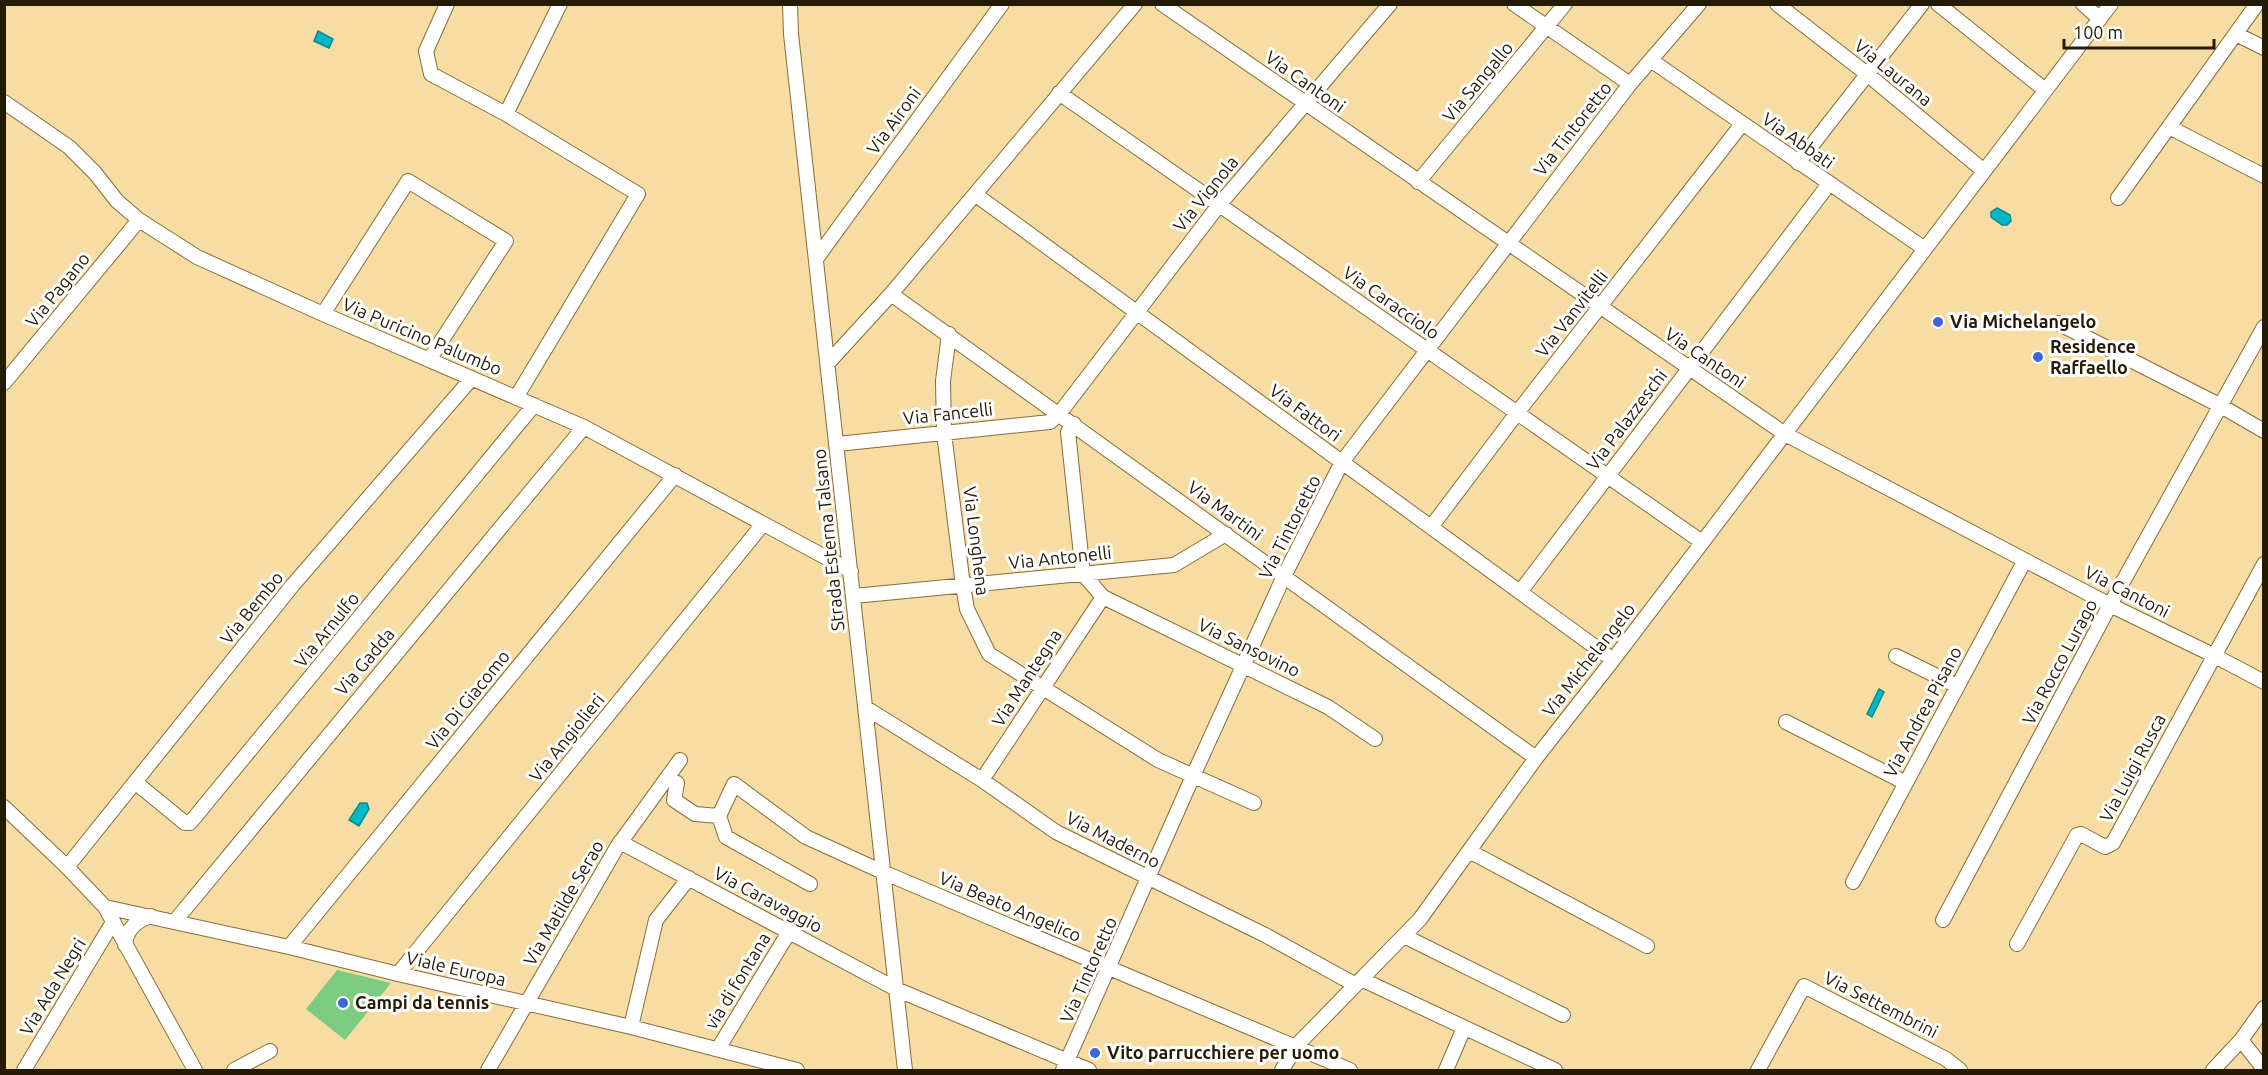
<svg xmlns="http://www.w3.org/2000/svg" width="2268" height="1075" viewBox="0 0 2268 1075" font-family="Ubuntu,sans-serif">
	<rect width="100%" height="100%" fill="#f7dca3"/>
	<path fill="#7ccb80" d="M337,970L391,983L345,1040L306,1009Z"/>
	<path fill="#01b8c7" stroke="#0c898d" stroke-width="1.5" d="M318,31L333,39L329,48L314,41Z
		M1997,208L2010,215L2011,221L2007,225H2002L1991,217V212Z
		M1879,689L1884,692L1872,717L1867,714Z
		M360,803H367L369,809L359,826L349,820Z"/>
	<g fill="none" stroke-linecap="round" stroke-linejoin="round">
		<g stroke="#866d37" stroke-width="16">
			<path id="minor" d="M447,4L426,51L431,74L506,114L638,194L517,396
				M790,4L791,34L905,1070
				M1162,4L1785,434L2110,605L2213,655L2264,682
				M1514,4L1630,84
				M1777,4L1867,74L1984,171
				M1938,4L2045,90
				M2083,4L2100,19
				M2236,34L2264,48
				M1652,61L1925,249
				M1059,93L1702,542
				M4,102L69,147L95,173L117,201L139,220L197,257L323,314L584,427L851,571
				M506,114L560,4
				M2169,127L2264,176
				M1798,163L1922,4
				M1418,182L1565,4
				M976,195L1613,660
				M2118,198L2257,4
				M816,259L1002,4
				M891,294L1536,758
				M323,314L408,181L506,241L429,360
				M2058,323L2221,406L2264,431
				M949,334L943,381L944,433L963,586L967,609L989,654L1158,760L1254,803
				M828,363L891,294L1135,4
				M4,383L139,220
				M1074,424L1068,432L1083,574L1103,597L1328,707L1375,739
				M837,444L1050,422L1059,414L1219,205L1390,4
				M1431,527L1517,413L1742,124
				M1520,592L1829,184
				M854,596L1174,565L1226,534
				M1896,656L1957,686
				M866,708L982,780L1056,832L1265,935L1354,984
				M1786,722L1906,783
				M982,780L1103,597
				M135,782L185,823H190L534,405
				M677,783L674,800L695,814L719,816
				M4,807L67,867L105,907L195,1070
				M620,842L898,990L1089,1070
				M1469,851L1647,946
				M67,867L292,586L472,378
				M1853,882L2025,560
				M810,884L726,837L719,816L734,784L806,837L885,873L1350,1070
				M105,907L289,947L398,974L631,1027L797,1070
				M1943,920L2110,605L2264,327
				M175,921L584,427
				M1404,936L1563,1015
				M2017,944L2077,835L2081,834L2105,847L2113,843L2264,564
				M125,945C127,928 136,921 151,916
				M289,947L675,475
				M398,974L763,524
				M1361,979L1555,1070
				M631,1027L656,920L689,878
				M2241,1040L2264,1069
				M718,1049L789,932
				M24,1070L113,922
				M234,1070L270,1051
				M488,1070L617,847L680,760
				M1063,1070L1193,776L1284,576L1342,462L1630,84L1699,4
				M1282,1070L1296,1046L1420,919L1536,758L1613,660L2111,4
				M1446,1070L1464,1028
				M1758,1070L1804,986L1946,1059L1960,1070
				M2213,1070L2241,1040L2264,1008"/>
		</g>
		<use href="#minor" stroke="#fff" stroke-width="14"/>
	</g>
	<g fill="#3c67d8" stroke="#fff" stroke-width="2">
		<circle cx="1938" cy="322" r="6"/>
		<circle cx="2038" cy="357" r="6"/>
		<circle cx="343" cy="1003" r="6"/>
		<circle cx="1095" cy="1053" r="6"/>
	</g>
	<g text-anchor="middle" stroke-width="6" stroke-linejoin="round" paint-order="stroke">
		<g font-size="18" fill="#251b05" stroke="#fff">
			<text transform="translate(1893 73) rotate(39)" y="6">Via Laurana</text>
			<text transform="translate(1305 82) rotate(35)" y="6">Via Cantoni</text>
			<text transform="translate(1478 82) rotate(-50)" y="6">Via Sangallo</text>
			<text transform="translate(894 121) rotate(-54)" y="6">Via Aironi</text>
			<text transform="translate(1573 129) rotate(-52)" y="6">Via Tintoretto</text>
			<text transform="translate(1798 141) rotate(35)" y="6">Via Abbati</text>
			<text transform="translate(1206 194) rotate(-51)" y="6">Via Vignola</text>
			<text transform="translate(58 290) rotate(-51)" y="6">Via Pagano</text>
			<text transform="translate(1391 303) rotate(35)" y="6">Via Caracciolo</text>
			<text transform="translate(1572 314) rotate(-52)" y="6">Via Vanvitelli</text>
			<text transform="translate(422 337) rotate(23)" y="6">Via Puricino Palumbo</text>
			<text transform="translate(1705 358) rotate(34)" y="6">Via Cantoni</text>
			<text transform="translate(1305 413) rotate(36)" y="6">Via Fattori</text>
			<text transform="translate(948 414) rotate(-6)" y="6">Via Fancelli</text>
			<text transform="translate(1627 420) rotate(-53)" y="6">Via Palazzeschi</text>
			<text transform="translate(1225 511) rotate(36)" y="6">Via Martini</text>
			<text transform="translate(1290 527) rotate(-63)" y="6">Via Tintoretto</text>
			<text transform="translate(829 540) rotate(-96)" y="6">Strada Esterna Talsano</text>
			<text transform="translate(976 541) rotate(83)" y="6">Via Longhena</text>
			<text transform="translate(1060 558) rotate(-6)" y="6">Via Antonelli</text>
			<text transform="translate(2127 592) rotate(27)" y="6">Via Cantoni</text>
			<text transform="translate(252 608) rotate(-51)" y="6">Via Bembo</text>
			<text transform="translate(327 630) rotate(-51)" y="6">Via Arnulfo</text>
			<text transform="translate(1249 648) rotate(26)" y="6">Via Sansovino</text>
			<text transform="translate(1589 660) rotate(-52)" y="6">Via Michelangelo</text>
			<text transform="translate(365 662) rotate(-50)" y="6">Via Gadda</text>
			<text transform="translate(2060 662) rotate(-62)" y="6">Via Rocco Lurago</text>
			<text transform="translate(1027 678) rotate(-57)" y="6">Via Mantegna</text>
			<text transform="translate(468 700) rotate(-51)" y="6">Via Di Giacomo</text>
			<text transform="translate(1923 712) rotate(-62)" y="6">Via Andrea Pisano</text>
			<text transform="translate(567 738) rotate(-51)" y="6">Via Angiolieri</text>
			<text transform="translate(2133 768) rotate(-62)" y="6">Via Luigi Rusca</text>
			<text transform="translate(1113 840) rotate(27)" y="6">Via Maderno</text>
			<text transform="translate(768 900) rotate(28)" y="6">Via Caravaggio</text>
			<text transform="translate(564 903) rotate(-60)" y="6">Via Matilde Serao</text>
			<text transform="translate(1010 907) rotate(23)" y="6">Via Beato Angelico</text>
			<text transform="translate(456 969) rotate(13)" y="6">Viale Europa</text>
			<text transform="translate(1089 970) rotate(-66)" y="6">Via Tintoretto</text>
			<text transform="translate(738 981) rotate(-59)" y="6">via di fontana</text>
			<text transform="translate(53 987) rotate(-59)" y="6">Via Ada Negri</text>
			<text transform="translate(1881 1005) rotate(27)" y="6">Via Settembrini</text>
		</g>
		<g font-size="18" font-weight="bold" fill="#251b05" stroke="#fff" text-anchor="start">
			<text x="1950" y="328">Via Michelangelo</text>
			<text x="2050" y="353">Residence<tspan x="2050" dy="21">Raffaello</tspan></text>
			<text x="355" y="1009">Campi da tennis</text>
			<text x="1107" y="1059">Vito parrucchiere per uomo</text>
		</g>
	</g>
	<rect width="2268" height="1075" fill="none" stroke="#251b05" stroke-width="12"/>
	<path d="M2064 39v9h150v-9" fill="none" stroke="#251b05" stroke-width="3"/>
	<text x="2073" y="39" font-size="18" fill="#251b05" stroke="#ffffff" stroke-width="4.5" paint-order="stroke">100 m</text>
</svg>
